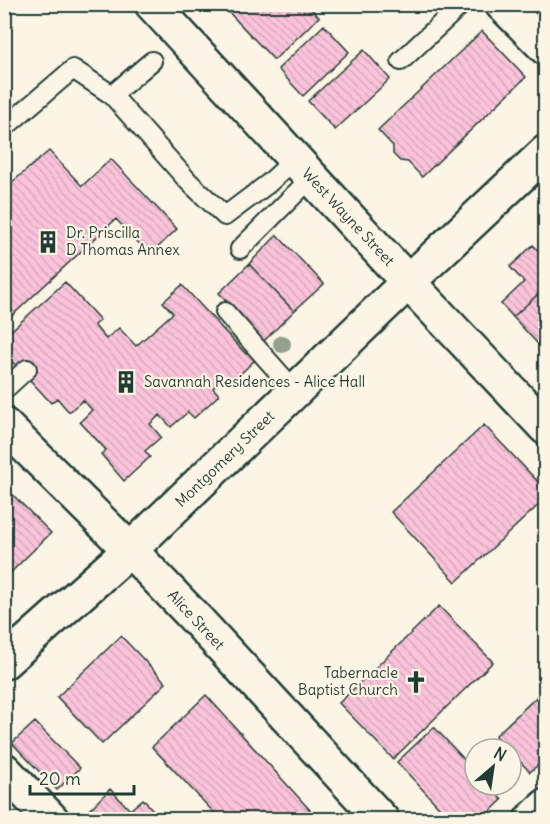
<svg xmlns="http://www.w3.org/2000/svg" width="550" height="824" viewBox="0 0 550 824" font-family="Delius,sans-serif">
	<defs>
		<pattern id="building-back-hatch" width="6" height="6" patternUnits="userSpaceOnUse" patternTransform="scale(1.5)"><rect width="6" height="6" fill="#fbc3d9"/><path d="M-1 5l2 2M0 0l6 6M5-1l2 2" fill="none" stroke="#d7a8bb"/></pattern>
	</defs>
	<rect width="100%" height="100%" fill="#fcf5e5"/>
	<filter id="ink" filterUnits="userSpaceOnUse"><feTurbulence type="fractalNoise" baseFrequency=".0167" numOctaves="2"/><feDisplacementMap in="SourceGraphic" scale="12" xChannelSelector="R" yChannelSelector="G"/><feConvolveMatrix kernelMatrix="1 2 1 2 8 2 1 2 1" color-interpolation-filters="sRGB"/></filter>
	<g filter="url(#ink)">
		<path fill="url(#building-back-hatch)" stroke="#1f3d34" stroke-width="1.5" d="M221,4H306L319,17L274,60Z
			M324,25L349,52L303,96L278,69Z
			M482,31L526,77L422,177L408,162L400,161L393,154V146L378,130Z
			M364,50L390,79L335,130L308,101Z
			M49,151L82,186L111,159L177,229L150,255L116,219L4,323V189Z
			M277,235L324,284L294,311L249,264Z
			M533,245L546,259V287L513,317L501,304L524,282L510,267Z
			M249,264L294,311L264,341L219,293Z
			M65,282L100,320L94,325L106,339L119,328L136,346L173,313L163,302L182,285L246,354L248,351L256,359L231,383L225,377L213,388L219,395L194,418L188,412L171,427L160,415L150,424L161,437L145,451L150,457L124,481L101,454L106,450L80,422L92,410L83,400L69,412L57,398L51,403L30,380L34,376L22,364L18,368L4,353V337Z
			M546,287V335L537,343L513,317Z
			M484,425L546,490V498L456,582L391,512Z
			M11,493L51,533L4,579V499Z
			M439,606L493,662L393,759L339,703Z
			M121,636L166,683L102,744L57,697Z
			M546,688V758L530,772L511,752V749H508L495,736Z
			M206,695L319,820H221L152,747Z
			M35,722L80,768L57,790L12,743Z
			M434,727L475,771V785H488L502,800L481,820H451L397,762Z
			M110,789L130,810L120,820H86L83,816Z
			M143,799L162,820H120L130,810Z"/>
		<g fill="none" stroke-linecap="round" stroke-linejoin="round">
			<g stroke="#1f3d34" stroke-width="22">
				<path id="service" d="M152,61L112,95L188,181L225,216L269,183L295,159
					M401,61L462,4
					M4,128L73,69L112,95
					M240,249L312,177
					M225,312L295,391
					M4,390L27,369"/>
			</g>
			<g stroke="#1f3d34" stroke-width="38">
				<path id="minor" d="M152,4L408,282L546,428
					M4,425L130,550L198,621L382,820
					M531,820L546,806"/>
			</g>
			<g stroke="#1f3d34" stroke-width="38">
				<path id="tertiary" d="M502,4L546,48
					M4,770L52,820"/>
			</g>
			<g stroke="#1f3d34" stroke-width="38">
				<path id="secondary" d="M4,662L130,550L408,282L546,152"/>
			</g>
			<use href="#service" stroke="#fcf5e5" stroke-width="18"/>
			<use href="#minor" stroke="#fcf5e5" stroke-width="33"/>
			<use href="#tertiary" stroke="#fcf5e5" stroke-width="33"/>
			<use href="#secondary" stroke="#fcf5e5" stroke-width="33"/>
		</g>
		<circle fill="#94a18e" cx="282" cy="344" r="9"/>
	</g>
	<defs>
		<g id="building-bare" transform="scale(1.8)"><path d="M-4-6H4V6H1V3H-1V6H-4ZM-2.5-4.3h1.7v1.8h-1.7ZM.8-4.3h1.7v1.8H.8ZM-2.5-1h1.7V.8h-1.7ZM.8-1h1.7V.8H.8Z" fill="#1f3d34" stroke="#fcf5e5" stroke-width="2.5" paint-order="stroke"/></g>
		<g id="church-bare" transform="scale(1.8)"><path d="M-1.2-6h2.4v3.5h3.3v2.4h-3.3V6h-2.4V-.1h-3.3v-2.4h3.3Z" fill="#1f3d34" stroke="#fcf5e5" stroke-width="2.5" paint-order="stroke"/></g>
	</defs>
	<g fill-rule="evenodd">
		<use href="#building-bare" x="48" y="242"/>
		<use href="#building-bare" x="126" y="382"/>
		<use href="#church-bare" x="416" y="682"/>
	</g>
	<g text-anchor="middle" stroke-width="4.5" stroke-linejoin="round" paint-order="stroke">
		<g font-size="15" fill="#1f3d34" stroke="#fcf5e5">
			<text transform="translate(348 217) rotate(47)" y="5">West Wayne Street</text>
			<text transform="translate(225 459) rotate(-44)" y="5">Montgomery Street</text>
			<text transform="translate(196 620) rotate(47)" y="5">Alice Street</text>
		</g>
		<g font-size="15" fill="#1f3d34" stroke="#fcf5e5" text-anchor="start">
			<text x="66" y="238">Dr. Priscilla<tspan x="66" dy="17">D Thomas Annex</tspan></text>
			<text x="144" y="387">Savannah Residences - Alice Hall</text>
			<text x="398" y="678" text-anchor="end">Tabernacle<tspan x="398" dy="17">Baptist Church</tspan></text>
		</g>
	</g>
	<rect width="550" height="824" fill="none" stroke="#fcf5e5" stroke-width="24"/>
	<rect x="12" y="12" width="526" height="800" fill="none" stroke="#1f3d34" stroke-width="2" filter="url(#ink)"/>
	<g transform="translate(493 767) rotate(29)"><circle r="28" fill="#fcf5e5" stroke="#a4ab9e" stroke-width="1.5"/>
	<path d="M0-4.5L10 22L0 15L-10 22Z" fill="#1f3d34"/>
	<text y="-9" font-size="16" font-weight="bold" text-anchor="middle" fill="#1f3d34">N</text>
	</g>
	<path d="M30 785v9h104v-9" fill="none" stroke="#1f3d34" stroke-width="3"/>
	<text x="39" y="785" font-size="18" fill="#1f3d34" stroke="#fcf5e5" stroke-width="4.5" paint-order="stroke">20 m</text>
</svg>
